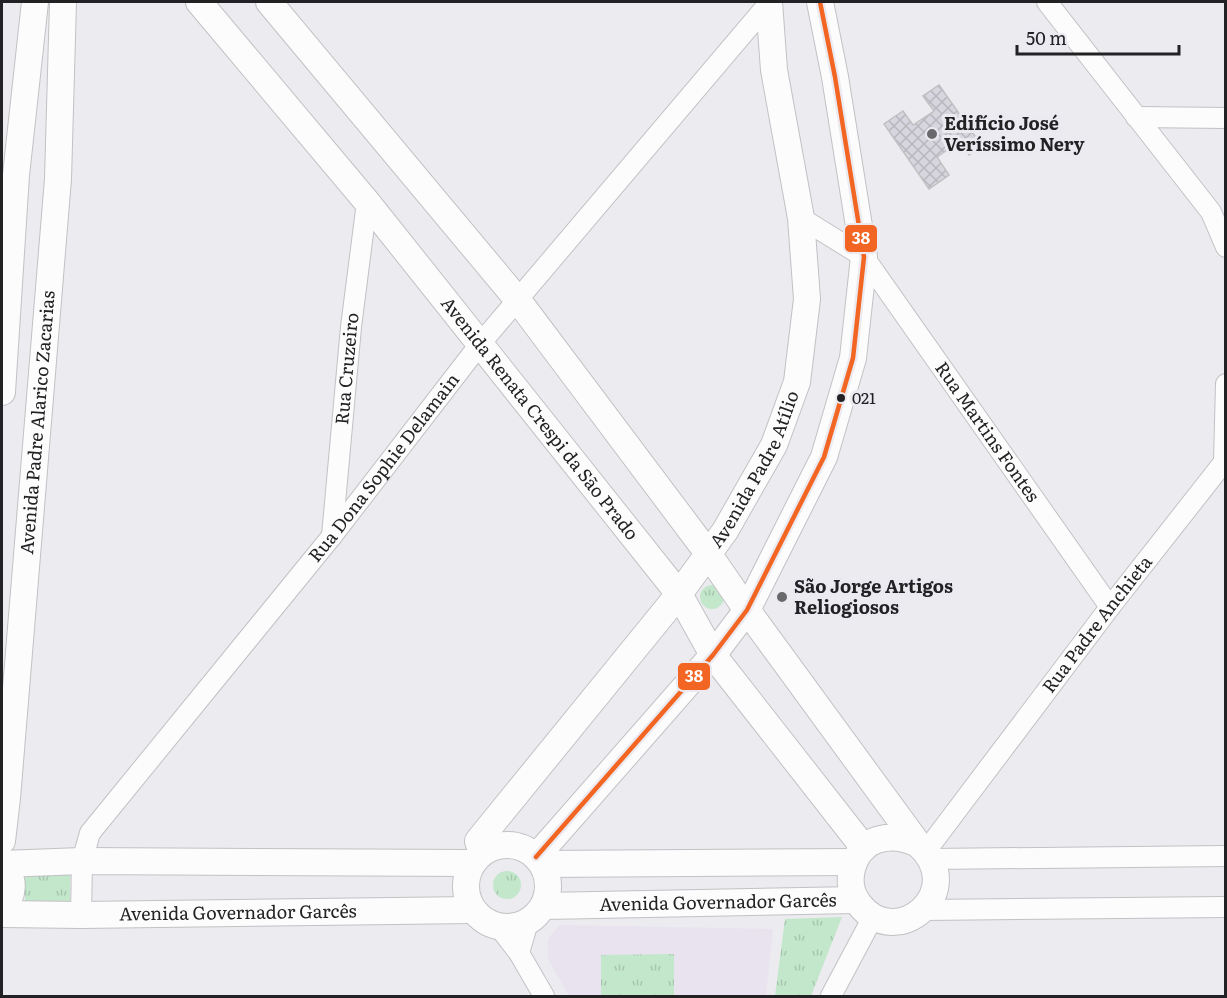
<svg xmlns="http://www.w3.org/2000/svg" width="1227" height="998" viewBox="0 0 1227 998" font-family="Literata,serif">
	<defs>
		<pattern id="grass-tufts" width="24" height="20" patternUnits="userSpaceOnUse" patternTransform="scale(1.5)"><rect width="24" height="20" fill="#c3e7cb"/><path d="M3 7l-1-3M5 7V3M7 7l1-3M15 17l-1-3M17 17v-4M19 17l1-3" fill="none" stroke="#a7c6ae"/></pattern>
		<pattern id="building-cross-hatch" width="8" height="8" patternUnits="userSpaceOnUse" patternTransform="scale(1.5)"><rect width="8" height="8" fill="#d7d5de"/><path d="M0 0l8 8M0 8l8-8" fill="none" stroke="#b8b7be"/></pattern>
	</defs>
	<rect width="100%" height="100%" fill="#ecebef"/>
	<path fill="#e9e3f0" d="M559,925L773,929L766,996H569L548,959V939Z"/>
	<path fill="url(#grass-tufts)" d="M700 597a12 12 0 1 1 24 0a12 12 0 1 1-24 0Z
		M493 885a14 14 0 1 1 28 0a14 14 0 1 1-28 0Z
		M70,875V905L25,906V876Z
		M842,917L811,996H775L785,919Z
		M674,954V996H601V955Z"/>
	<path fill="url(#building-cross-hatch)" stroke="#c1c1c3" stroke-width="1.5" d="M939,85L982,146L969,155L959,142L937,157L949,175L929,189L884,124L903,111L913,125L934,111L923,96Z"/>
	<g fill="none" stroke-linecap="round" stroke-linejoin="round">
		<g stroke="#c2c1c4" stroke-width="22">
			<g id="minor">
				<path d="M1047,2L1211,212L1226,247"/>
				<path d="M1136,117L1226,118"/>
				<path id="s1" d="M801,218L864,257L1110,607"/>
				<path id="s2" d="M332,536L351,327L367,202"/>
				<path id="s3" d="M926,851L1110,607L1224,462L1226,384"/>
				<path d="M932,859L1226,856"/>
				<path d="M924,910L1226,907"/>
				<path id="s4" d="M81,915L82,861L90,833L332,536L480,344L770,2"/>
				<path d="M499,927L519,953L544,996"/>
				<path d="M519,953L528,922"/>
				<path d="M831,996L873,917"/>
			</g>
		</g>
		<g stroke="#c2c1c4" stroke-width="28">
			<g id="tertiary">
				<path id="s5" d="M199,2L367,202L679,594L713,655L864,848"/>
				<path d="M269,2L517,299L707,552L747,610L918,844C970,891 896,953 859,904C851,894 849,881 852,869C860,837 891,831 918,844"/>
				<path d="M2,392L16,175L35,2"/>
				<path id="s6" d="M2,841L7,798L58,179L63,2"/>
				<circle cx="507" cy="886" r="41"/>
				<path id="s7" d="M482,853L478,841L679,594L725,531L774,445L797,382L807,299L801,218L774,70L769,2"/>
				<path d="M536,857L713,655L747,610L824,457L853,358L864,257L835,77L820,2"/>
				<path d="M2,864L82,861L473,863"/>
				<path d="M542,864L854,862"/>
				<path d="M2,866C16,878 14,896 2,909"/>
				<path id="s8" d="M544,906L856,900"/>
				<path id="s9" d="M2,914L81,915L473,910"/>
			</g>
		</g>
		<use href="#minor" stroke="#fcfcfd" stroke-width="20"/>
		<use href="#tertiary" stroke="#fcfcfd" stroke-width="26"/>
		<g stroke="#ebeaf0" stroke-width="9">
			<path id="bus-1" d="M536,857L713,655L747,610L824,457L853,358L864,257L835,77L820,2"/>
		</g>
		<use href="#bus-1" stroke="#f26522" stroke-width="4.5"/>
	</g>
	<g fill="#69686a" stroke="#ebeaf0" stroke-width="2">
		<circle cx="932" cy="134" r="6"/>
		<circle cx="782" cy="597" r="6"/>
	</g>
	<circle fill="#222123" stroke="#ebeaf0" stroke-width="2" cx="841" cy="398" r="5"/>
	<g text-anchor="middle" stroke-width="6" stroke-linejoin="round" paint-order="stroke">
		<g font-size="16" fill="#222123" stroke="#ebeaf0" text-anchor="start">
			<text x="852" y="404">021</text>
		</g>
		<g font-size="18" font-weight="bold" fill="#222123" stroke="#ebeaf0" text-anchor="start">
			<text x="944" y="130">Edifício José<tspan x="944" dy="21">Veríssimo Nery</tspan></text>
			<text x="794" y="593">São Jorge Artigos<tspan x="794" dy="21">Reliogiosos</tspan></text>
		</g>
		<g font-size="18" fill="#222123" stroke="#ebeaf0">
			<text dy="6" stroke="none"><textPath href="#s2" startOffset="168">Rua Cruzeiro</textPath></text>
			<text dy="6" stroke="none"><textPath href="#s5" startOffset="538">Avenida Renata Crespi da São Prado</textPath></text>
			<text dy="6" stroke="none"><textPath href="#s6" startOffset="420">Avenida Padre Alarico Zacarias</textPath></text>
			<text dy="6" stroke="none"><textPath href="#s1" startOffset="288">Rua Martins Fontes</textPath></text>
			<text dy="6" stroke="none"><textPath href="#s7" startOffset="478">Avenida Padre Atílio</textPath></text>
			<text dy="6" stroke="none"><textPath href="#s4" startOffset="552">Rua Dona Sophie Delamain</textPath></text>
			<text dy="6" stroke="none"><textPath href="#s3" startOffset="284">Rua Padre Anchieta</textPath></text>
			<text dy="6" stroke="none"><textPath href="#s8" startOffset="174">Avenida Governador Garcês</textPath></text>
			<text dy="6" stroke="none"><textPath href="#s9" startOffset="236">Avenida Governador Garcês</textPath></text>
		</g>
	</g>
	<g stroke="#ebeaf0" stroke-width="2">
		<rect x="844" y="224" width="34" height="29" rx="6" fill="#f26522"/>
		<rect x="677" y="662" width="34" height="29" rx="6" fill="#f26522"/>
	</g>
	<g font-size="16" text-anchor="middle" font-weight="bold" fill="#fff">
		<text x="861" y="244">38</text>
		<text x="694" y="682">38</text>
	</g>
	<rect width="1227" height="998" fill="none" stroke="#222123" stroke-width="6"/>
	<path d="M1017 45v9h162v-9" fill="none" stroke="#222123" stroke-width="3"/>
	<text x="1026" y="45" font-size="18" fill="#222123" stroke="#ebeaf0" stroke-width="4.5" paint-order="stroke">50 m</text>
</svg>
